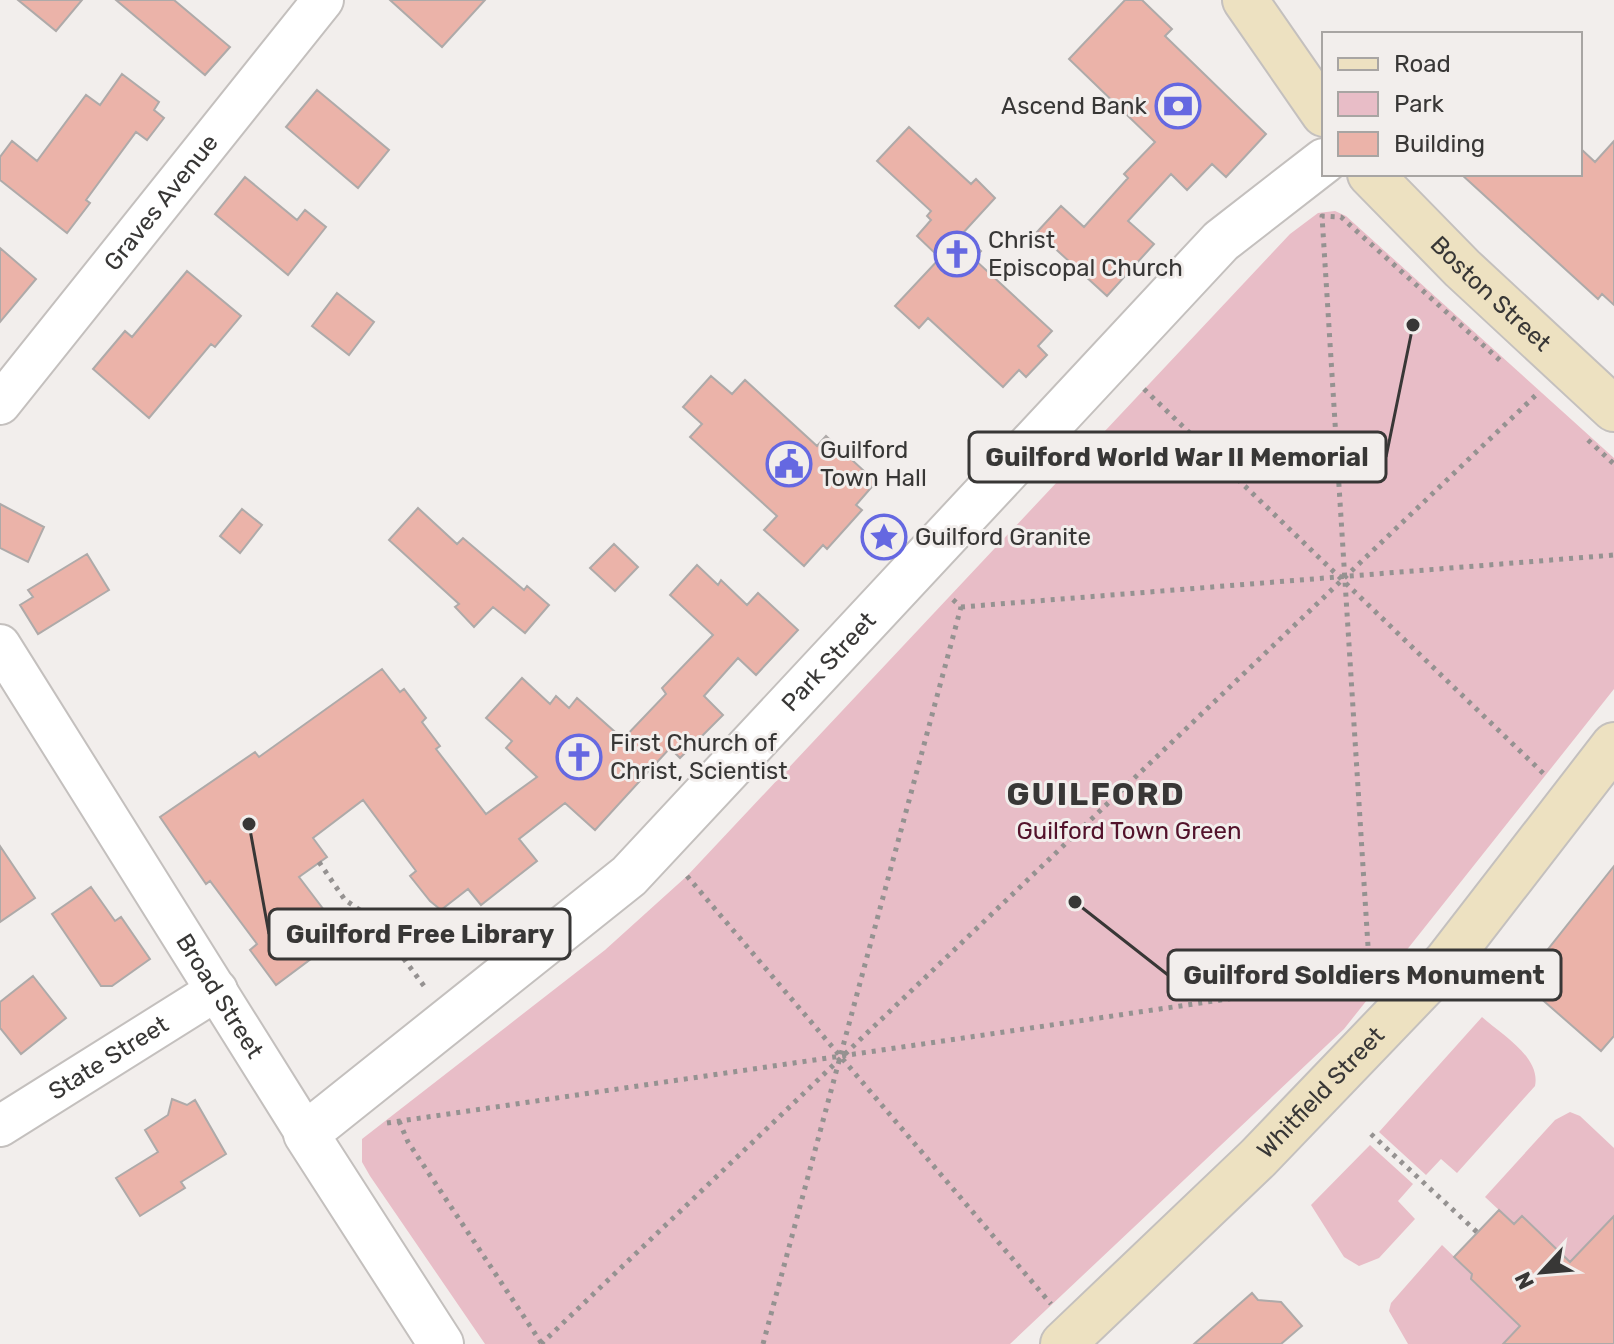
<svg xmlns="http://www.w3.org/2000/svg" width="1614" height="1344" viewBox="0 0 1614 1344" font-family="Rubik,sans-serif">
	<rect width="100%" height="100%" fill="#f2eeec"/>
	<path fill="#e8bdc7" d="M1335,211L1346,216L1614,458V689L1344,1029L1010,1344H485L370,1176L362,1162V1139L605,950L687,876L1290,234L1318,213Z
		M1482,1017C1502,1035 1541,1057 1535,1086L1457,1173L1441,1159L1426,1175L1379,1132Z
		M1570,1112L1580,1116L1614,1148V1216L1570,1262L1522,1216L1514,1224L1485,1197L1555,1120Z
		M1370,1145L1413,1184L1398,1201L1415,1219L1379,1258L1359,1266L1344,1257L1311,1205Z
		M1442,1245L1472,1274L1471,1280L1520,1326L1503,1344H1408L1389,1311L1391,1303Z"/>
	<path fill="#ebb3a9" stroke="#aeaaa9" stroke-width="2" d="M18,0H82L56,31Z
		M116,0H174L230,47L205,75Z
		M390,0H485L442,47Z
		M1125,0H1142L1172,29L1165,36L1266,134L1226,177L1212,164L1187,190L1171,174L1128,221L1154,244L1107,296L1037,232L1061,206L1084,227L1128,178L1124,174L1155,142L1069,59Z
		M122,74L159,102L154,110L164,118L147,140L136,132L86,200L90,203L67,233L0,180V157L12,141L37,161L86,95L100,105Z
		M317,90L389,150L358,188L286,127Z
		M909,127L971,184L976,179L995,198L962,234L981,251L974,259L1052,331L1038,346L1047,355L1026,377L1019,370L1003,387L928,318L919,328L895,306L940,258L917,236L931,220L927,216L931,211L877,161Z
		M1614,141V305L1602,294L1598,299L1461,174H1580V148L1595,162Z
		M245,177L297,220L305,210L326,227L288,275L215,214Z
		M0,248L36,279L0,322Z
		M187,271L241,316L215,347L211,344L149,418L93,369L125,331L132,337Z
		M337,293L374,322L349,355L312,326Z
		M711,376L732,394L745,380L817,446L826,436L876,482L856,505L862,510L827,549L823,545L804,566L764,530L777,516L690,437L702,424L683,407Z
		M0,504L44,527L28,562L0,548Z
		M418,508L457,544L463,538L524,590L527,586L549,605L525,633L493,607L474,627L455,607L459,604L389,540Z
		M242,509L262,525L240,553L220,536Z
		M614,544L638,567L615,591L590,568Z
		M87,554L109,590L38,634L20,605L33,597L28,590Z
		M697,565L718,585L721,580L747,605L758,593L798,630L756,675L738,658L704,696L723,715L680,758L670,748L595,830L565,803L519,839L537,861L481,905L468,889L441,910L430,901L410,876L416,871L363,800L313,838L327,857L299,877L343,935L276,985L250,950L257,944L210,881L206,884L160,817L255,752L259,757L382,669L400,692L404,689L426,718L422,722L440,746L436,749L486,814L537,777L506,748L512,741L486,718L522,678L550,704L556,696L569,708L577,698L623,739L666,694L662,688L713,635L670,595Z
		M0,846L35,898L0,922Z
		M1614,866V1036L1601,1051L1522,982Z
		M91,887L115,921L121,917L150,959L112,986H101L52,914Z
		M33,976L66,1018L21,1054L0,1028V1002Z
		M172,1099L187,1105L195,1100L226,1154L181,1182L185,1188L140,1216L116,1178L158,1152L145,1130L168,1115Z
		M1499,1210L1514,1224L1522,1216L1570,1262L1614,1216V1344H1503L1520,1326L1471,1279L1472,1274L1454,1257Z
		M1252,1293L1258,1300L1281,1302L1302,1326L1281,1344H1194Z"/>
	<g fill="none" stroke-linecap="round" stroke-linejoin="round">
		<g stroke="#c4c0be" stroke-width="44">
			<g id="minor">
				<path id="s1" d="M0,404L323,0"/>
				<path id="s2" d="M0,645L306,1134"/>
				<path id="s3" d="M0,1126L217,990"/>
			</g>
		</g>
		<g stroke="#c4c0be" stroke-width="48">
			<g id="tertiary">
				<path id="s4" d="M441,1344L306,1134L629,876L1221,241L1324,161"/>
			</g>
		</g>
		<g stroke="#c4c0be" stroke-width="48">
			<g id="secondary">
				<path d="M1245,0L1324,114"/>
				<path id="s5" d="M1370,174L1462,268L1614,409"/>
				<path id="s6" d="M1063,1344L1258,1158L1447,961L1614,745"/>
			</g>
		</g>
		<path stroke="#959291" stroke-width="5" stroke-dasharray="4 6" stroke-linecap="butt" d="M1144,389L1545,775
			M1588,440L1614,464
			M961,607L1614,555
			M319,862L345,900L375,920L427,990
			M687,876L1051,1304
			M1376,983L1370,978L1322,216L1341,217L1504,364
			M399,1121L408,1142L542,1344
			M387,1123L1370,978
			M1371,1134L1478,1233
			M541,1344L1537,394
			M763,1344L961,607L949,596"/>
		<use href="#minor" stroke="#fff" stroke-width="40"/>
		<use href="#tertiary" stroke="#fff" stroke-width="44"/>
		<use href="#secondary" stroke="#ede1c1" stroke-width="44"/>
	</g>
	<defs>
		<g id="bank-ring" transform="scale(2.3)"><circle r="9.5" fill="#f2eeec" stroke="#6568e1" stroke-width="1.5"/><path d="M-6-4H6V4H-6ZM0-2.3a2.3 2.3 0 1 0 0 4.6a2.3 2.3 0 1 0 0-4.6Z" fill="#6568e1"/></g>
		<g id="church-ring" transform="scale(2.3)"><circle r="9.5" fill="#f2eeec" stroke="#6568e1" stroke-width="1.5"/><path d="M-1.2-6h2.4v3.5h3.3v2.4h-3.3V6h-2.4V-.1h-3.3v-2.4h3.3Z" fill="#6568e1"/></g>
		<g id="civic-ring" transform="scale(2.3)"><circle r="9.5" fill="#f2eeec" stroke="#6568e1" stroke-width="1.5"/><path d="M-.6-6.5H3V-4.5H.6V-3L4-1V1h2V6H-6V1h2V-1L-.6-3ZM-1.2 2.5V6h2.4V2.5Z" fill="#6568e1"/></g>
		<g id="sight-ring" transform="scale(2.3)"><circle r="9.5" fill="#f2eeec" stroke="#6568e1" stroke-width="1.5"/><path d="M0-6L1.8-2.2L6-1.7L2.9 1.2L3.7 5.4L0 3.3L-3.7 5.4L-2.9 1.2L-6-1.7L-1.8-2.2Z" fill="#6568e1"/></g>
	</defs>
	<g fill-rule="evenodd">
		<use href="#bank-ring" x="1178" y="106"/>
		<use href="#church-ring" x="957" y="254"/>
		<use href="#civic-ring" x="789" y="464"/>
		<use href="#sight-ring" x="884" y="537"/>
		<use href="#church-ring" x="579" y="757"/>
	</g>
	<g text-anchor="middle" stroke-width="6" stroke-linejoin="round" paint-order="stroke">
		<g font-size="24" fill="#383736" stroke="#f2eeec" text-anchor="start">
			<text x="1147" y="114" text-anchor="end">Ascend Bank</text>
			<text x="988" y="248">Christ<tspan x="988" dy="28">Episcopal Church</tspan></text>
			<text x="820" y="458">Guilford<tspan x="820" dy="28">Town Hall</tspan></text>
			<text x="915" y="545">Guilford Granite</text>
			<text x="610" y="751">First Church of<tspan x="610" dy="28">Christ, Scientist</tspan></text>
		</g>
		<g font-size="24" fill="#383736" stroke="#f2eeec">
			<text dy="8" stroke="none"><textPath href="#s1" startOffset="258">Graves Avenue</textPath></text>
			<text dy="8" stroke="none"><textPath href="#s5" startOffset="170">Boston Street</textPath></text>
			<text dy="8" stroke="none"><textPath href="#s4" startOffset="956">Park Street</textPath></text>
			<text dy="8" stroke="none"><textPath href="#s2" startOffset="414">Broad Street</textPath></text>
			<text dy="8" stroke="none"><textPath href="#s3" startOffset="128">State Street</textPath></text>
			<text dy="8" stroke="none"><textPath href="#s6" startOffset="360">Whitfield Street</textPath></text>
		</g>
		<g font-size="24" fill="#53122b" stroke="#f2eeec">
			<text x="1129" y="839">Guilford Town Green</text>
		</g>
		<g font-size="32" font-weight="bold" letter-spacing="2" fill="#383736" stroke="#f2eeec">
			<text x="1096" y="805">GUILFORD</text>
		</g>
	</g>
	<path fill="none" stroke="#383736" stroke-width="3" d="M1413 325L1386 457M249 824L269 934M1075 902L1168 975"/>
	<g fill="#383736" stroke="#f2eeec" stroke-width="3">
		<circle cx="1413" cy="325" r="8"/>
		<circle cx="249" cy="824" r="8"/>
		<circle cx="1075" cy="902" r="8"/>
	</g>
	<g fill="#f2eeec" stroke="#383736" stroke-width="3">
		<rect x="969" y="432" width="417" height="50" rx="8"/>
		<rect x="269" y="909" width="301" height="50" rx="8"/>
		<rect x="1168" y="950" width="393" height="50" rx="8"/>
	</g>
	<g font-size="26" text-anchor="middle" font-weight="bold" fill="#383736">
		<text x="1177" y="466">Guilford World War II Memorial</text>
		<text x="420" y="943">Guilford Free Library</text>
		<text x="1364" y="984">Guilford Soldiers Monument</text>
	</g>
	<rect x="1322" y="32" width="260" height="144" fill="#f2eeec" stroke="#a8a5a3" stroke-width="2"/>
	<rect x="1338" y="58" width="40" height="12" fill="#ede1c1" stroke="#a8a5a3" stroke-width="2"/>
	<text x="1394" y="72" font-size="24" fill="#383736">Road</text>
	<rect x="1338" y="92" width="40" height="24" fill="#e8bdc7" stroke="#a8a5a3" stroke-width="2"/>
	<text x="1394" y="112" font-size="24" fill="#383736">Park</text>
	<rect x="1338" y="132" width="40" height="24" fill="#ebb3a9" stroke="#a8a5a3" stroke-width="2"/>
	<text x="1394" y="152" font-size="24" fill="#383736">Building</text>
	<g transform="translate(1542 1272) rotate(244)" stroke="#f2eeec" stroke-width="6" paint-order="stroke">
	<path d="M0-6L14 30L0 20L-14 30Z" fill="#383736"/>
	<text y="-12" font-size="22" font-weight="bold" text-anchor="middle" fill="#383736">N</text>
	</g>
</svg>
